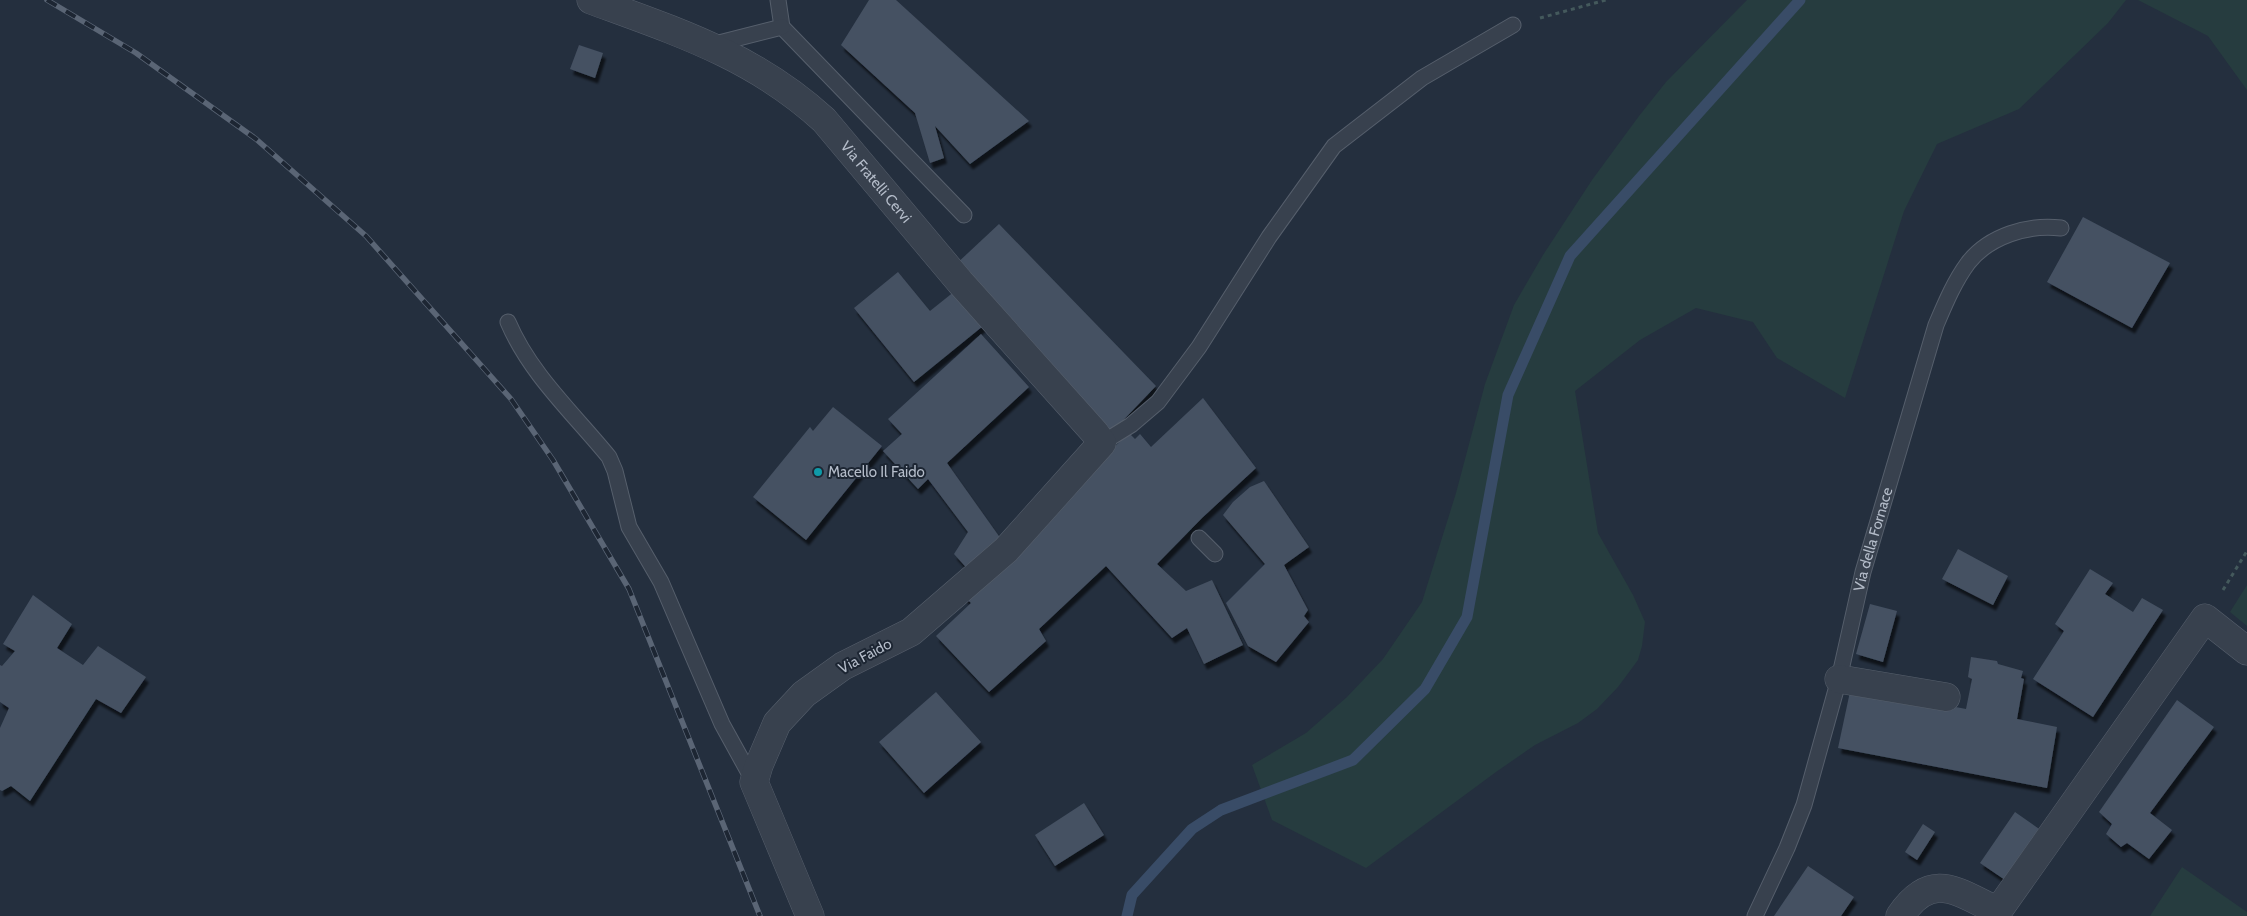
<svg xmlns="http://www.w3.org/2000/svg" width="2247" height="916" viewBox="0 0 2247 916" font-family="Cabin,sans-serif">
	<defs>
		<filter id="shadow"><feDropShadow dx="3" dy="5.5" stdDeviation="1" flood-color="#0009"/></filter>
	</defs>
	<rect width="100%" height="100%" fill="#242f3e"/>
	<path fill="#263c3f" d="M1747,0H2126L2108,23L2019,109L1937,144L1904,211L1845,398L1777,358L1753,322L1696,308L1640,340L1575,391L1598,533L1633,595L1645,622L1642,646L1638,660L1618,687L1597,709L1578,723L1535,745L1496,772L1366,868L1272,820L1252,765L1306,733L1347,697L1383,659L1422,602L1456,493L1485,384L1514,305L1543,255L1592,180L1639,116L1666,82Z
		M2138,0H2247V90L2208,36Z
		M2247,585V626L2230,612Z
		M2182,867L2247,912V916H2150Z"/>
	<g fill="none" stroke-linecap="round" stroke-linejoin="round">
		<path stroke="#394c67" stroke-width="11" d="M1127,916L1132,895L1192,829L1221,810L1353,760L1425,689L1467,617L1508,395L1570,256L1800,0"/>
	</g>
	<path fill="#455162" filter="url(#shadow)" d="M869,0H896L1029,121L970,164L935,126L944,158L930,163L915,113L841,45Z
		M579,45L603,53L595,78L570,69Z
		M2083,217L2170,263L2132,328L2047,282Z
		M999,224L1156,386L1111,433L953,267Z
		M898,272L930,311L955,291L983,326L914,382L854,308Z
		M981,334L1029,387L947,463L1001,539L972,574L954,554L968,532L928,479L918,489L883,451L902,434L888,419Z
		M1203,398L1256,468L1202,518L1157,564L1186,591L1212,580L1243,645L1204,664L1187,628L1172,638L1106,566L1039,629L1046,641L989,692L936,636L971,603L962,595L1006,550L1129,433L1135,439L1140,434L1151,447Z
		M833,407L882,446L806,540L753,497L810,427L813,431Z
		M1264,481L1309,547L1284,565L1308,610L1304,616L1309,622L1276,662L1248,646L1226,603L1265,564L1223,515L1233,502L1250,487Z
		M1958,549L2008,576L1993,605L1942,579Z
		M2090,569L2113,583L2105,594L2133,612L2142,598L2163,610L2093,717L2033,679L2064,631L2055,624Z
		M33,595L72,624L57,648L83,665L98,646L146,677L121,713L96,699L30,801L11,786L2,791L0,790V728L9,708L0,702V665L2,666L15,651L3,644Z
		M1870,604L1897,611L1883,662L1856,654Z
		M1971,657L1997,661L1998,664L2023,671L2021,678L2024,679L2017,719L2057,727L2047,788L1838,748L1851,687L1966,709L1972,679L1968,677Z
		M936,692L981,742L924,793L879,742Z
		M2177,700L2214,727L2150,813L2172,830L2149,859L2127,843L2121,847L2106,834L2112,824L2099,812Z
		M1084,803L1104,835L1055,866L1035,835Z
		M2015,812L2042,831L2008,882L1980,863Z
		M1923,824L1935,832L1917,860L1905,852Z
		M1808,866L1854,897L1841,916H1774Z"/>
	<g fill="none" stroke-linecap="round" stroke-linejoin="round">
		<g stroke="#565f6c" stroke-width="17">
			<g id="service">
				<path d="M778,0L782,27L964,215"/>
				<path d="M711,45L782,27"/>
				<path d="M508,322C530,374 574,414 609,457L615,471L629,527L661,582L722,724L754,782"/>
				<path d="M1102,443L1131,425L1158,402L1199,347L1269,237L1334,146L1422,78L1513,25"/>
				<path d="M1199,538L1215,554"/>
				<path id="s1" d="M1755,916L1787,848L1804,805L1839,679L1863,572L1936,325C1945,304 1954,282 1968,263C1989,236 2028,224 2061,228"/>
			</g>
		</g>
		<g stroke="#565f6c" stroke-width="29">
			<g id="minor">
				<path id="s2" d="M591,0C678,32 754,56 824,120L960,282L1095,433L1102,443L1006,550L911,632L843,666L804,694L777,723L759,765L754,782L810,916"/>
				<path d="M1839,679L1946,697"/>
				<path d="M1900,916C1932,869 1957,892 1998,911L2205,618L2247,651"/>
			</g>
		</g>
		<path stroke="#44595c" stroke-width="3" stroke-dasharray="4 4" stroke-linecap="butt" d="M1540,18L1606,0
			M2223,590L2247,551"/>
		<use href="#service" stroke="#38414e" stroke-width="15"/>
		<use href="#minor" stroke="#38414e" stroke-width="28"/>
		<g stroke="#5a6575" stroke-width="5.5">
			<path id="rail" d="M47,0L136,53L256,139L366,236L511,399L553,460L629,589L760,916"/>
		</g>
		<use href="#rail" stroke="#1d2633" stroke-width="4" stroke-dasharray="11" stroke-linecap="butt"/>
	</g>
	<circle fill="#0f9aa8" stroke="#1d2633" stroke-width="2" cx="818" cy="472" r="5"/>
	<g text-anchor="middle" stroke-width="4" stroke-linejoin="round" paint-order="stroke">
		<g font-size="15" fill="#b4bcc9" stroke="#1d2633">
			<text dy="5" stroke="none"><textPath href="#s2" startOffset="345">Via Fratelli Cervi</textPath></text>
			<text dy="5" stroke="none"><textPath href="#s1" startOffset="396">Via della Fornace</textPath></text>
			<text transform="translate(865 656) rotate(-28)" y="5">Via Faido</text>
		</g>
		<g font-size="15" fill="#b4bcc9" stroke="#1d2633" text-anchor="start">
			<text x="828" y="477">Macello Il Faido</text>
		</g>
	</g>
</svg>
